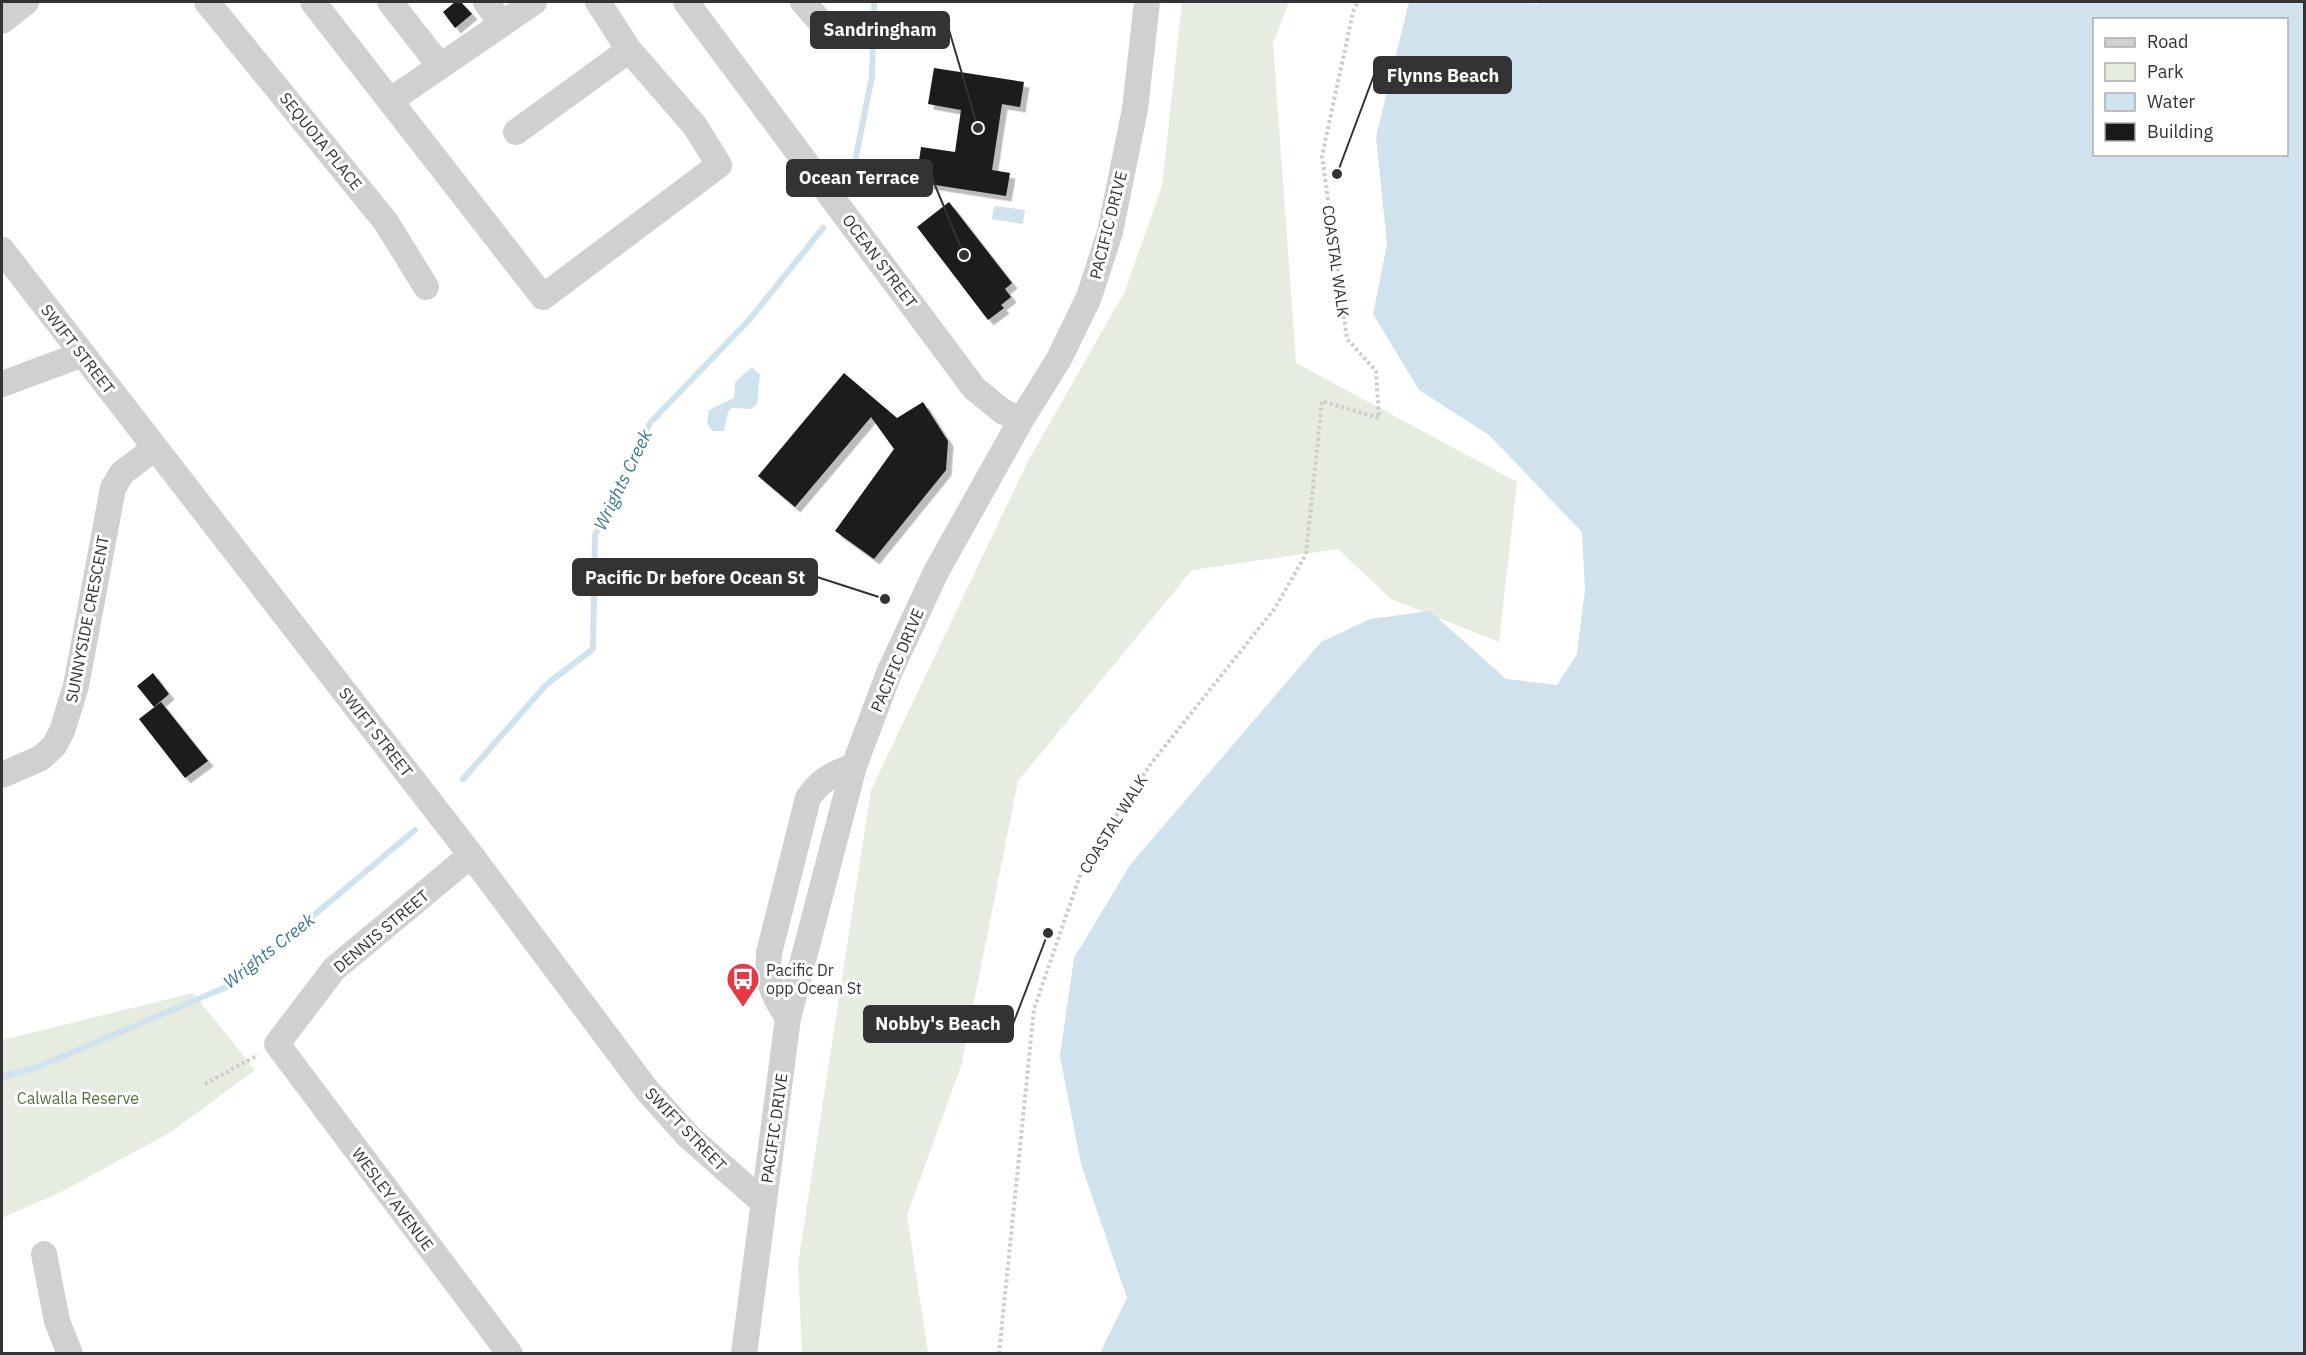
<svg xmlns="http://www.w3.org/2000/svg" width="2306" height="1355" viewBox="0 0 2306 1355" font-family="'IBM Plex Sans',sans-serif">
	<defs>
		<filter id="shadow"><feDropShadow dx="5.5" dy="5.5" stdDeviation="0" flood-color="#0004"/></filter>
	</defs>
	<rect width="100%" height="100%" fill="#fff"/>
	<path fill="#e6ecdf" d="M1182,2H1289L1273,43L1296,363L1517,482L1499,642L1391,599L1338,549L1192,570L1018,781L961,1066L907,1215L928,1353L802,1354L798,1264L871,790L1028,461L1125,291L1162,186Z
		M193,993L255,1070L171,1132L59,1193L2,1218V1040Z"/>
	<path fill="#cfe2ee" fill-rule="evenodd" d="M1409,2H1523L1537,4L1541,2H2304V1353H1100L1127,1298L1081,1164L1060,1056L1074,958L1130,865L1321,642L1370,619L1430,611L1506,679L1557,685L1577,654L1585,590L1582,532L1489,435L1419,390L1373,314L1387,244L1376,137ZM2094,20H2286V154H2094Z
		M994,206L1025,210L1023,224L992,219Z
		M752,367L760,375L757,404L751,409L732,408L728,412L724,431H712L707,423L709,410L734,398L735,382Z"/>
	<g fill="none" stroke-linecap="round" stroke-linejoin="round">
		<path stroke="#cfe2ee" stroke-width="6" d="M852,177L872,76L874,2
			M463,779L547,684L593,649L595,535L650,423L750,319L823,228
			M2,1077L40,1066L231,985L415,830"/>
	</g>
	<path fill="#1a1a1a" filter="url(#shadow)" d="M455,2H461L472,14L455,28L443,12Z
		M934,68L1024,82L1020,107L1002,104L992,170L1010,173L1006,196L916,182L921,147L955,152L961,110L928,104Z
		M949,202L1012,283L1005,289L1011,297L1001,305L1004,308L988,320L917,227Z
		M844,373L897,418L923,402L948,441L946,470L874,559L835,531L894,449L871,417L795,507L758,476Z
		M153,673L169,694L154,707L137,686Z
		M161,702L208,761L185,778L139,719Z"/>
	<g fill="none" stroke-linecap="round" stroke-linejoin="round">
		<path stroke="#cdcdcd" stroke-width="4" stroke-dasharray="3 3" stroke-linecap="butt" d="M205,1084L258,1055
			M999,1354L1034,1009L1084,864L1150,765L1275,608L1306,554L1322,401L1379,418L1376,371L1347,339L1322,156L1353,12L1358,2"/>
		<path stroke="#d0d0d0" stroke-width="26" d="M207,2L386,222L426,287
			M313,2L543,297L719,165L695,126L629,50L598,2
			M390,2L440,66
			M486,2L502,24
			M686,2L974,388L1002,411L1021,420
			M803,2L832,35
			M2,21L26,2
			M391,100L534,2
			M516,132L629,50
			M2,250L471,855L646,1089L688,1136L764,1203
			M2,384L83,354
			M2,775L41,758L54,746L62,731L76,686L113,488L122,473L155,448
			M471,855L334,969L277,1044L510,1354
			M788,1018C772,993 767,983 769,953L808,798C821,779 833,774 854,766
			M44,1254L57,1321L70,1354
			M744,1354L788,1018L854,766L889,673L936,572L1021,420L1059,359L1089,297L1110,232L1135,109L1147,2"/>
	</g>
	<defs>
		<g id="bus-pin" transform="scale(1.725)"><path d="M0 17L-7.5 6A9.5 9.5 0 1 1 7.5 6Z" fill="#e63946" stroke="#fff"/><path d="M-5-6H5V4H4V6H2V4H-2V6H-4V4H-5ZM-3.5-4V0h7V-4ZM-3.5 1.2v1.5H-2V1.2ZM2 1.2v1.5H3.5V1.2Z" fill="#fff"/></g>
	</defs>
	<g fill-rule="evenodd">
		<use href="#bus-pin" x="743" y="979"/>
	</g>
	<g text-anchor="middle" stroke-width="6" stroke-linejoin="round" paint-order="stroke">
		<g font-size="16" fill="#333" stroke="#fff">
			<text transform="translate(321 141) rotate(51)" y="6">SEQUOIA PLACE</text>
			<text transform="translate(1108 225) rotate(-76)" y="6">PACIFIC DRIVE</text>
			<text transform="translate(880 261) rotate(53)" y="6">OCEAN STREET</text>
			<text transform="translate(1336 261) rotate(82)" y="6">COASTAL WALK</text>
			<text transform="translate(78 349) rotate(52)" y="6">SWIFT STREET</text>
			<text transform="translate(87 619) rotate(-79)" y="6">SUNNYSIDE CRESCENT</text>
			<text transform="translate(897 660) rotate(-67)" y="6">PACIFIC DRIVE</text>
			<text transform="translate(376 732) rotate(52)" y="6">SWIFT STREET</text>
			<text transform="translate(1113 824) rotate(-58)" y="6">COASTAL WALK</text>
			<text transform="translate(381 931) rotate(-40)" y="6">DENNIS STREET</text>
			<text transform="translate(774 1128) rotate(-82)" y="6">PACIFIC DRIVE</text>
			<text transform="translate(686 1129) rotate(46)" y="6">SWIFT STREET</text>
			<text transform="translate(393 1199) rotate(53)" y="6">WESLEY AVENUE</text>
		</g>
		<g font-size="16" fill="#333" stroke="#fff" text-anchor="start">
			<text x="766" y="976">Pacific Dr<tspan x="766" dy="18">opp Ocean St</tspan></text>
		</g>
		<g font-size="16" fill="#56703f" stroke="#fff">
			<text x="78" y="1104">Calwalla Reserve</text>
		</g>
		<g font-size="18" font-style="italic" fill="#3f7597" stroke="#fff">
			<text transform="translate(623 480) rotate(-64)" y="6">Wrights Creek</text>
			<text transform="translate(269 951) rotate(-38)" y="6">Wrights Creek</text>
		</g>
	</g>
	<path fill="none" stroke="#333" stroke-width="2" d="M978 128L949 30M1337 174L1374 75M964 255L932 178M885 599L817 577M1048 933L1013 1024"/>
	<g fill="#333" stroke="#fff" stroke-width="2">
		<circle cx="978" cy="128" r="6"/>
		<circle cx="1337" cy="174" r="6"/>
		<circle cx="964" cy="255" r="6"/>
		<circle cx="885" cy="599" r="6"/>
		<circle cx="1048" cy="933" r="6"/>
	</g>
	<g fill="#333" stroke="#333" stroke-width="2">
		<rect x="811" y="12" width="138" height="36" rx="6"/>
		<rect x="1374" y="57" width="137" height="36" rx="6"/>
		<rect x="787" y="160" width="145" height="36" rx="6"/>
		<rect x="573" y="559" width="244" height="36" rx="6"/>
		<rect x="864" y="1006" width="149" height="36" rx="6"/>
	</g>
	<g font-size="18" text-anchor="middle" font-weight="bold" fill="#fff">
		<text x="880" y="36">Sandringham</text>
		<text x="1443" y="82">Flynns Beach</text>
		<text x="859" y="184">Ocean Terrace</text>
		<text x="695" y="584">Pacific Dr before Ocean St</text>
		<text x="938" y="1030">Nobby's Beach</text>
	</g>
	<rect width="2306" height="1355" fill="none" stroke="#333333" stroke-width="6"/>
	<rect x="2093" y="18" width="195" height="138" fill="#ffffff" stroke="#adadad" stroke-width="1.5"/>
	<rect x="2105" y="38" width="30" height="9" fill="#d0d0d0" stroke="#adadad" stroke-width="1.5"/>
	<text x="2147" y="48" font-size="18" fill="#333333">Road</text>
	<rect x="2105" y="63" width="30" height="18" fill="#e6ecdf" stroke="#adadad" stroke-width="1.5"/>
	<text x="2147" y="78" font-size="18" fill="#333333">Park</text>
	<rect x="2105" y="93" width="30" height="18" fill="#cfe2ee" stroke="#adadad" stroke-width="1.5"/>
	<text x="2147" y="108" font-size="18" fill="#333333">Water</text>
	<rect x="2105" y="123" width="30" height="18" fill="#1a1a1a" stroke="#adadad" stroke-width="1.5"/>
	<text x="2147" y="138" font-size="18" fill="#333333">Building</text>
</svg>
